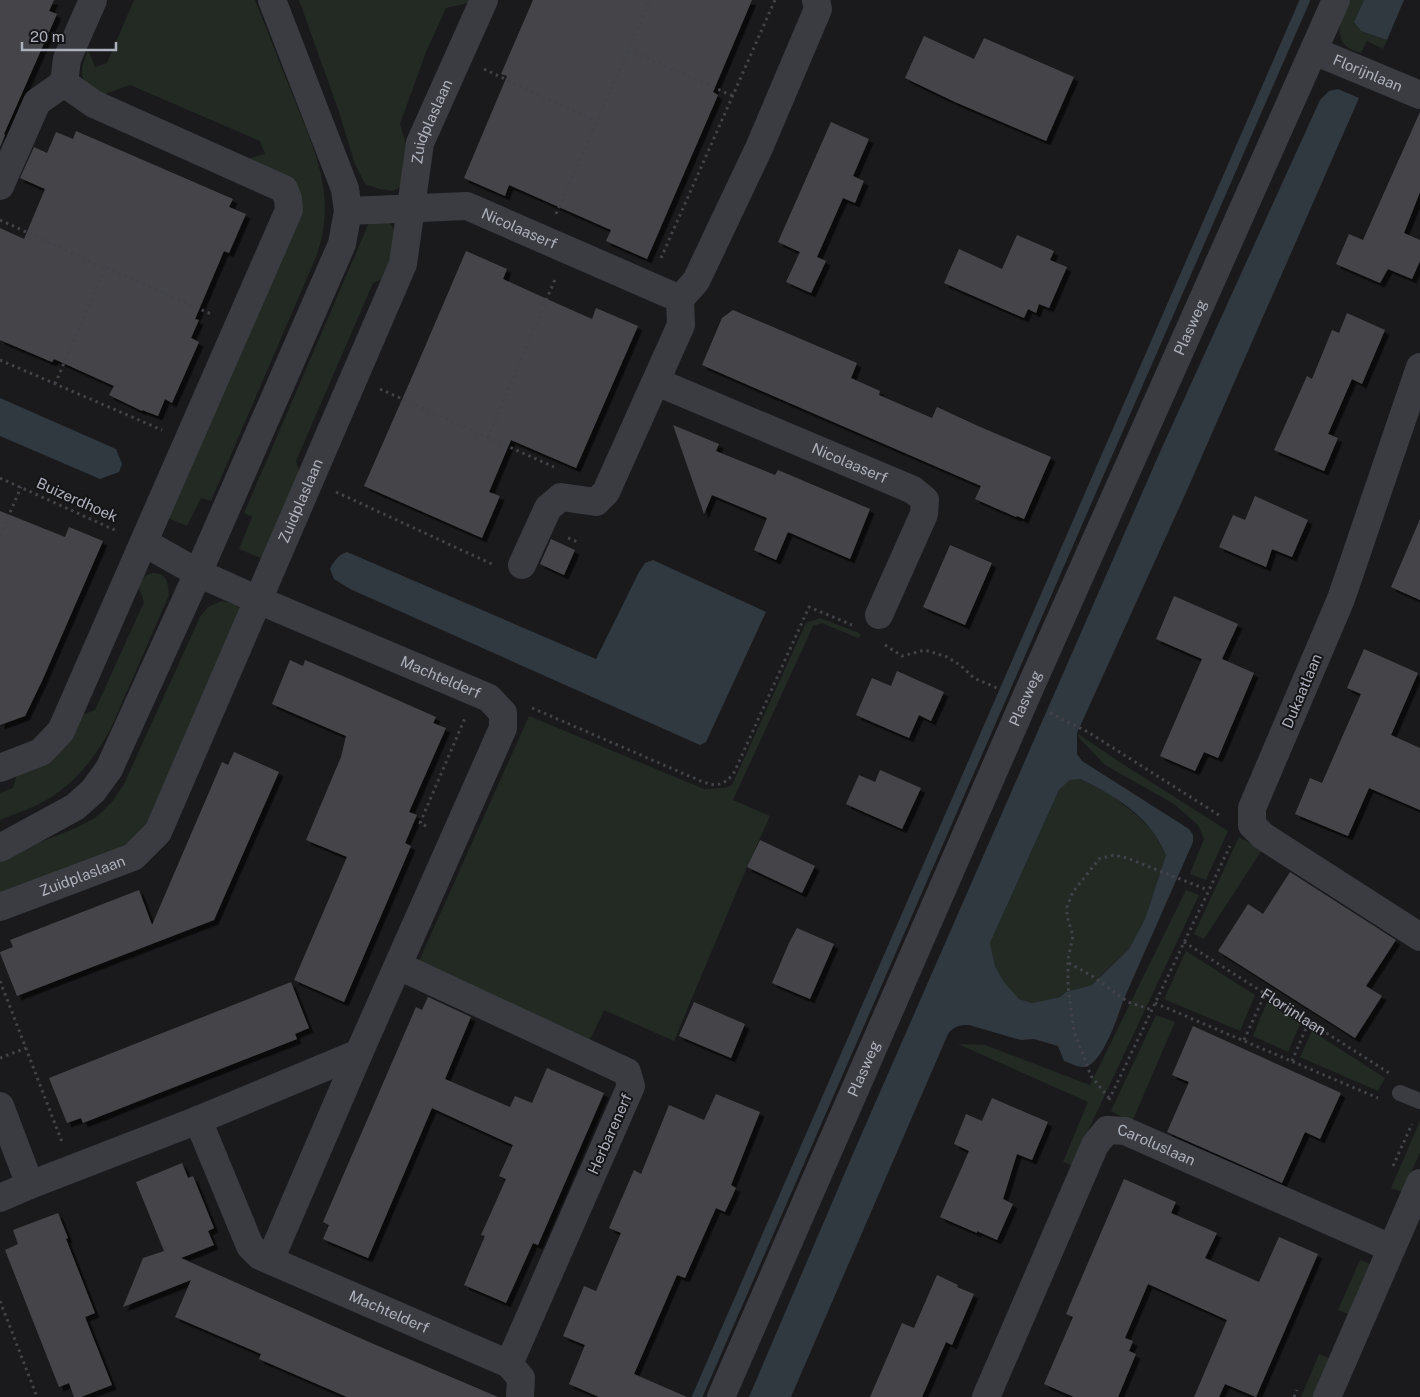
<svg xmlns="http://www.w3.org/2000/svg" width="1420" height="1397" viewBox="0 0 1420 1397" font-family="'Public Sans',sans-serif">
	<defs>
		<filter id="shadow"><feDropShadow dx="4.5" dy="4.5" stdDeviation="0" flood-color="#0009"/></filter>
	</defs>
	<rect width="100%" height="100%" fill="#1a1a1c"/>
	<path fill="#222a23" d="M134,0H255C268,32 280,64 293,96C315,152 338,196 316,257L211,501L201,498L187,526L168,518L301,207L247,159L265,154L260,141L130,85L99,96C80,79 78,76 87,52H89L95,67L107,63Z
		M299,0H469L468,3L446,8L426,52L400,124L409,154L400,187L393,191L380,189L365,184L355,164L339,112Z
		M1349,0H1364L1354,22L1361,31L1387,40L1383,49L1367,41L1361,53C1356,51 1350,50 1346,46C1333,33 1343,14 1349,0Z
		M378,220L389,222L396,232L388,276L373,283L296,461L301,477L265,560L239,549L252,517L244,513L368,225Z
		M152,573C167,573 168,582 169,595L111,728C95,758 74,785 43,802C30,809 14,814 0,820V793L13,788L17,774L79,716L95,710L144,602L138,585L145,576Z
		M222,601L235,604L240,609L150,824L137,844L0,899V858L76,828L95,818L112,802L124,784L200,617L208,607Z
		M820,618L859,633L861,636L858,638L822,623L813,626L733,800L770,816L747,867L674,1041L604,1010L592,1036L589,1039L418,963L529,716L704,789L725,788L732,785L806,623Z
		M1077,733L1118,761L1228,831L1206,880L1190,874L1204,839L1198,825L1174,804L1105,765L1080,739Z
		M1080,779L1110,794L1139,817L1154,833L1166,855L1145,919L1129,949L1092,985L1066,992L1060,997L1032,1003L1019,999L1004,982L995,966L990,943L1059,790L1070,780Z
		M1239,837L1262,850L1204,939L1194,934Z
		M1186,890L1199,895L1087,1133L1074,1166L1063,1162L1088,1102L958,1044L985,1045L1090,1085Z
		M1186,951L1255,995L1240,1031L1164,999Z
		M1267,1002L1300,1024L1288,1052L1253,1036Z
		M1156,1015L1175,1022L1132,1122L1111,1111Z
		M1312,1031L1385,1078L1378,1091L1300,1057Z
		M1420,1121V1152L1403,1192L1391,1188Z
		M1360,1260L1370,1264L1348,1314L1338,1310Z
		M1319,1354L1329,1358L1313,1397H1301Z"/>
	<path fill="#303940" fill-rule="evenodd" d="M1364,0H1404L1387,40L1361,31L1354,22Z
		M1338,89L1359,98L1184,497L1077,733V754L1082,761L1189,829L1193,835V842L1123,1001C1118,1016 1101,1068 1083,1067C1077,1067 1070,1063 1064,1061L1058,1046L1034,1039L1021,1040L969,1025C959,1025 954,1026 948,1034L791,1397H749L852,1156L1160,452L1320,100L1329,91ZM1080,779C1106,791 1139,810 1155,835C1159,841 1163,849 1166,855L1145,919L1129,949L1092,985L1066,992L1060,997L1032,1003L1019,999L1004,982L995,966L990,943L1059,790L1070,780Z
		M0,398L116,449L122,464L119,472L100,479L0,436Z
		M347,552L596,659L639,572L645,563L653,560L766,612L706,742L700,745L350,589L334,579L330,569C334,561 338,555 347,552Z"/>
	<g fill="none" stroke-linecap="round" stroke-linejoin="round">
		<path stroke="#303940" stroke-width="10" d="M697,1397L1305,0"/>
	</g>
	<path fill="#444549" filter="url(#shadow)" d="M0,0H54L49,11L57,14L4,134L5,135L0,147Z
		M533,0H752L713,92L718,95L647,259L606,241L611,230L509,185L505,196L464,178L507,76L501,74Z
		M924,36L974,59L984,38L1074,77L1046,141L955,102L905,78Z
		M1420,112V192L1404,233L1420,240V261L1412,279L1388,269L1380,283L1336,264L1349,234L1363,240Z
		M831,122L869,139L853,176L864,181L855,203L843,198L817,257L826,261L811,293L786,282L800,252L778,242Z
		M76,131L233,199L229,207L246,214L229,253L224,251L195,319L199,320L191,338L199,342L172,403L165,399L158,416L142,410V411L109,395L114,386L54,359L52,362L0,340V228L24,239L45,189L20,178L34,147L47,153L56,132L73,139Z
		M1017,235L1054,251L1050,260L1067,267L1049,308L1039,304L1036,313L1028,309L1024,318L944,283L959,249L1002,269Z
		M466,251L507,269L503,279L547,299L592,319L596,308L638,326L576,468L511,440L489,492L500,496L482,538L364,486L415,370Z
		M733,310L857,363L851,378L880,391L879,395L932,418L937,407L978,426L1051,457L1024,519L1017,516L1016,517L975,499L981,486L702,365L722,318Z
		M1347,313L1385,330L1362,384L1352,379L1328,434L1338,438L1324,471L1274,450L1307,376L1312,379L1332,330L1339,333Z
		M673,425L719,444L716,451L775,475L778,470L870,509L850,559L788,532L776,560L754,550L767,518L712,495L704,514Z
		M1255,496L1308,520L1292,557L1272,549L1266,567L1219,547L1233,515L1245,520Z
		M0,511L65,537L69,527L103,541L42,681L25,716L0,725Z
		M1420,519V600L1391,587Z
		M551,539L575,550L564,575L540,564Z
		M950,545L992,563L965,625L923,607Z
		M1174,596L1238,624L1222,659L1254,673L1218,758L1204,752L1195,771L1160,756L1202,659L1156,639Z
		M1364,649L1418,673L1391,735L1420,748V810L1369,788L1348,836L1295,814L1310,778L1322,783L1361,694L1347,688Z
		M290,660L303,666L305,660L359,683L436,717L433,723L446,728L409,812L417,815L405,843L411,846L344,1002L294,980L347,857L306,840L341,757L346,736L272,704Z
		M897,671L944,692L931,721L919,715L909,738L856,715L872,678L891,686Z
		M234,752L279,772L214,920L17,996L0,953V952L13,947L10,940L139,890L152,925L222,762L228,765Z
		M880,770L921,788L902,829L846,804L859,775L875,782Z
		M760,840L815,866L802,893L747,867Z
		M1290,872L1396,940L1366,986L1382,996L1355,1038L1218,951L1248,904L1263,914Z
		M797,928L834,944L810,999L772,983L789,943Z
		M291,982L309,1028L295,1034L297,1039L83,1123L81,1118L67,1123L49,1078Z
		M428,997L471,1017L445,1079L510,1107L515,1096L532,1103L547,1068L604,1093L538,1245L533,1243L506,1303L464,1285L485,1236L481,1235L506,1179L499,1176L513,1145L432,1108L368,1258L323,1239L329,1225L323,1222L416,1007L422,1010Z
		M694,1002L745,1024L731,1058L679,1036Z
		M1193,1026L1341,1093L1320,1139L1305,1132L1282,1183L1167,1132L1189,1082L1172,1075Z
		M716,1094L760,1112L731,1185L736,1188L725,1212L716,1208L685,1278L677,1275L634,1374L687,1397H599L569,1384L585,1345L563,1336L584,1286L596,1291L621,1233L609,1228L634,1170L641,1174L669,1105L704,1120Z
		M992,1098L1048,1122L1032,1160L1017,1154L1003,1199L1013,1204L997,1240L977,1231V1233L940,1217L969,1151L954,1144L966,1114L982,1121Z
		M182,1163L188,1178L193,1176L214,1228L208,1231L214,1245L181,1258L369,1342L498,1397H347L259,1359L261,1354L175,1317L191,1280L123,1307L143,1258L164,1251L136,1182Z
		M1124,1179L1176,1202L1171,1213L1217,1233L1205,1258L1259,1282L1279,1237L1318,1254L1256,1397L1225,1384L1219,1397H1194L1227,1320L1148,1284L1125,1338L1133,1341L1129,1351L1136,1354L1118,1397H1074L1044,1384L1073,1317L1066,1314Z
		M58,1213L68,1238L66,1239L95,1313L85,1317L112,1385L81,1397H74L69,1383L59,1387L5,1250L18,1244L13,1230Z
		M937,1275L958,1285L957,1287L974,1294L952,1345L946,1342L922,1397H870L902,1323L914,1328Z"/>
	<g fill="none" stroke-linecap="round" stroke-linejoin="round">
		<g stroke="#414348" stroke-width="3" stroke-dasharray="2.5 4" stroke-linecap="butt">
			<path d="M629,50L733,96"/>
			<path d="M484,69L597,122"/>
			<path d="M556,214L650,0"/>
			<path d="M0,220L102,267L108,268L211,314"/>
			<path d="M661,258L775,0"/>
			<path d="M0,360L162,430"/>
			<path d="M55,384L105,268"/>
			<path d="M380,389L554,467"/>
			<path d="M488,438L556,277"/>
			<path d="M0,478L117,531"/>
			<path d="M336,492L494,565"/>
			<path d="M0,536L21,487"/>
			<path d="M568,538L580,543"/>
			<path d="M885,645L902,656L925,650L947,657L960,665L974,678L997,688"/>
			<path d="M532,708L703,782C718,787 722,785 733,775L809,607L852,625"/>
			<path d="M1050,713L1088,732L1222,817"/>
			<path d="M426,826L420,823L465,718"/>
			<path id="s1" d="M1184,942L1389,1073"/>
			<path d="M1069,963L1092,976L1128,1002L1152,1010"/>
			<path d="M0,981L62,1142"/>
			<path d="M1155,1003L1378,1098"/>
			<path d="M1244,1040L1265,994"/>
			<path d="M0,1058L26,1048"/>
			<path d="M1292,1061L1309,1021"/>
			<path d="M1109,1098L1091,1076L1074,1031L1068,986V959L1073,936L1067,916V907L1073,892L1099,859L1114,855L1127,858L1208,890"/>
			<path d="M1109,1100L1230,846"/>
			<path d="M1393,1166L1412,1124"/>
			<path d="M0,1301L37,1397"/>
			<path d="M1294,1397L1297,1390"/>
		</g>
		<path stroke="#3b3c41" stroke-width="16" d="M1400,1093L1420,1101"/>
		<g stroke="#3b3c41" stroke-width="28">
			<path id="s2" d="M1314,51L1420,95"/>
			<path d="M0,186L37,102L64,83"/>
			<path id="s3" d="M348,211L467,206L680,299"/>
			<path d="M1420,367L1341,599L1252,808V825L1263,836L1420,937"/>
			<path id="s4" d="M657,382L913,490L925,500L924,514L879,615"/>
			<path id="s5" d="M145,543L198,573L258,600L489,698L503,713V728L359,1053L270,1260"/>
			<path d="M522,565L548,508L561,497L596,502L606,492L681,325L680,299L696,281L759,148L818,9L816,0"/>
			<path d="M0,768L41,752L61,731C138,558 213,384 289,210L288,199L284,189L94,104L64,83L67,59L93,0"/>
			<path id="s6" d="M0,907L133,857L158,832L403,264L420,143L484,0"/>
			<path d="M399,966L627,1072L631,1086L509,1364L521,1378L520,1397"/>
			<path d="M0,1106L30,1185"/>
			<path id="s7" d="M198,1120L250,1246L260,1256L509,1364"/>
			<path d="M0,1198L30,1185L198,1120L359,1053"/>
			<path id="s8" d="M721,1397L1026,697L1336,0"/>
			<path id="s9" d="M986,1397L1095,1145L1107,1130L1125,1131L1391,1248"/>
			<path d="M1327,1397L1420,1183"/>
		</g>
		<path stroke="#3b3c41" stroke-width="28" d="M0,848L75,807L93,791L109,769L198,573L342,244L348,211L345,189L272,0"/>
	</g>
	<g text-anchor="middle" stroke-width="4" stroke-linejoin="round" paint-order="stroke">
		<g font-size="15" fill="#adb1bb" stroke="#151517">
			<text dy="5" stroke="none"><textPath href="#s2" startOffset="58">Florijnlaan</textPath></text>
			<text dy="5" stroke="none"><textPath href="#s6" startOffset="942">Zuidplaslaan</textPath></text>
			<text dy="5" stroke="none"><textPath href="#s3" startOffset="176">Nicolaaserf</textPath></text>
			<text dy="5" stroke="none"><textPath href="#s8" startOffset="1168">Plasweg</textPath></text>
			<text dy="5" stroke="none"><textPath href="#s4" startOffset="209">Nicolaaserf</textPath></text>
			<text transform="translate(77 500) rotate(24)" y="5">Buizerdhoek</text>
			<text dy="5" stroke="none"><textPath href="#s6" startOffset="538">Zuidplaslaan</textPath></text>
			<text dy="5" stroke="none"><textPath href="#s5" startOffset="325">Machtelderf</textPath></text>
			<text transform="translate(1302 691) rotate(-67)" y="5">Dukaatlaan</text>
			<text dy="5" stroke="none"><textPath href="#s8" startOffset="762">Plasweg</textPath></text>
			<text dy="5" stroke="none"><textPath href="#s6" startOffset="88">Zuidplaslaan</textPath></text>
			<text dy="5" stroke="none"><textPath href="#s1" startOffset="130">Florijnlaan</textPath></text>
			<text dy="5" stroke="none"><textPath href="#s8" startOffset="358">Plasweg</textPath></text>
			<text transform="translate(610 1134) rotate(-66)" y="5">Herbarenerf</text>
			<text dy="5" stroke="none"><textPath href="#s9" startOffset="346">Caroluslaan</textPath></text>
			<text dy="5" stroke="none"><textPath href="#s7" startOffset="291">Machtelderf</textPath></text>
		</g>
	</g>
	<path d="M22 42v8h94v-8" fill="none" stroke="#adb1bb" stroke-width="2.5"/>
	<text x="30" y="42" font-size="15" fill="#adb1bb" stroke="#151517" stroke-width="4" paint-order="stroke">20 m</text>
</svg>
